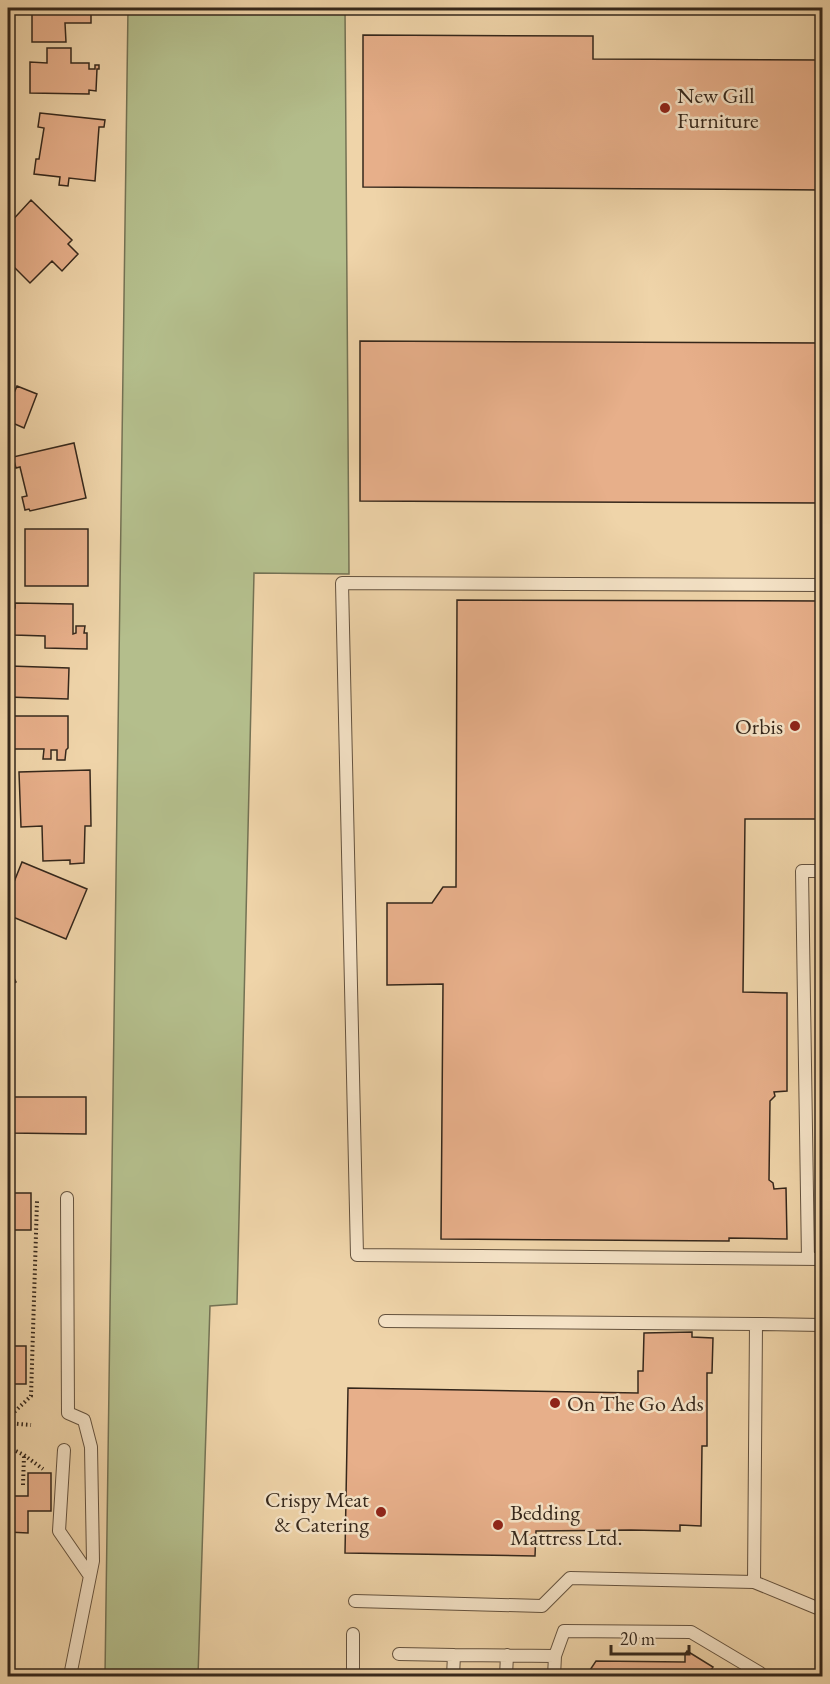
<svg xmlns="http://www.w3.org/2000/svg" width="830" height="1684" viewBox="0 0 830 1684" font-family="'EB Garamond',serif">
	<rect width="100%" height="100%" fill="#efd4a9"/>
	<filter id="stains"><feTurbulence type="fractalNoise" baseFrequency=".00333" numOctaves="4"/><feColorMatrix values="0 0 0 0 .2 0 0 0 0 .09 0 0 0 0 .02 0 0 0 .5 -.17"/></filter>
	<radialGradient id="worn" r=".72"><stop offset=".6" stop-color="#630" stop-opacity="0"/><stop offset="1" stop-color="#630" stop-opacity=".3"/></radialGradient>
	<path fill="#b4be8c" stroke="#747254" stroke-width="1.5" d="M128,8H345L349,574L254,573L237,1304L210,1306L198,1676H105Z"/>
	<path fill="#e7af8a" stroke="#35271b" stroke-width="1.5" d="M32,8H91V23H65L66,42H32Z
		M363,35L593,36V59L822,60V190L363,187Z
		M47,48H71V63H89V69H95V65H99V69H97L96,91L89,90V94L30,93V62L47,63Z
		M40,113L105,120L104,127H99L95,181L69,178L68,186L59,185L60,177L34,174L36,159H39L44,128L38,127Z
		M31,200L72,240L68,244L78,254L62,271L52,261L30,283L8,261V225Z
		M360,341L822,343V503L360,501Z
		M17,386L37,394L24,428L8,421V390L14,393Z
		M74,443L86,498L30,511L29,509L25,510L22,497L27,496L20,467L16,468L13,457Z
		M25,529H88V586H25Z
		M457,600L822,601V819H745L743,992L787,993V1091L774,1092L775,1096L770,1101L769,1180L773,1183L774,1189L786,1188L787,1239L729,1238V1241L441,1239L443,984L387,985V903H432L443,887H456Z
		M15,603L73,604V634L76,633V626H85L84,633H87V649L45,648V636L14,635V617H11L12,608H15Z
		M10,666L69,668L68,699L8,697Z
		M9,716H68V748L66,750L65,760H57V750H51V759H43L44,749H9Z
		M90,770L91,826H85L84,863L70,864V860L43,861L42,826L21,827L19,772Z
		M22,862L87,889L66,939L8,915V897Z
		M8,966L16,982L8,987Z
		M8,1097H86V1134L8,1133Z
		M8,1193H31V1230H8Z
		M692,1332V1337L713,1338L712,1373H707V1446H702L701,1526L680,1525V1531L631,1530L536,1531L535,1556L345,1553L348,1388L638,1393V1371H643L644,1333Z
		M8,1346H26V1384H8Z
		M28,1473H51V1511H28V1533L8,1532V1496H28Z
		M687,1651L713,1667L707,1676H586L596,1661L685,1662V1654Z"/>
	<g fill="none" stroke-linecap="round" stroke-linejoin="round">
		<g stroke="#64523e" stroke-width="14">
			<path id="service" d="M822,585L342,583L357,1255L822,1259
				M67,1198L68,1413L84,1420L91,1447L93,1561L70,1676
				M808,1259L802,871H822
				M385,1321L756,1324
				M822,1325L756,1324L754,1582L822,1610
				M64,1450L59,1531L90,1576
				M355,1601L542,1606L570,1578L754,1582
				M353,1634V1676
				M399,1654L454,1655
				M453,1676L454,1655L555,1656
				M506,1676L507,1655
				M554,1676L555,1656L564,1631L691,1632L760,1673L758,1676"/>
		</g>
		<path stroke="#35271b" stroke-width="4" stroke-dasharray="1.5 3" stroke-linecap="butt" d="M8,1418L31,1396L37,1201
			M8,1423L31,1425
			M8,1447L24,1455L43,1469
			M23,1485L24,1456"/>
		<use href="#service" stroke="#f5e3c7" stroke-width="12"/>
	</g>
	<g fill="#8f2418" stroke="#f5e3c7" stroke-width="2">
		<circle cx="665" cy="108" r="6"/>
		<circle cx="795" cy="726" r="6"/>
		<circle cx="555" cy="1403" r="6"/>
		<circle cx="381" cy="1512" r="6"/>
		<circle cx="498" cy="1525" r="6"/>
	</g>
	<g text-anchor="middle" stroke-width="5" stroke-linejoin="round" paint-order="stroke">
		<g font-size="22" fill="#35271b" stroke="#f5e3c7" text-anchor="start">
			<text x="677" y="103">New Gill<tspan x="677" dy="25">Furniture</tspan></text>
			<text x="783" y="734" text-anchor="end">Orbis</text>
			<text x="567" y="1411">On The Go Ads</text>
			<text x="369" y="1507" text-anchor="end">Crispy Meat<tspan x="369" dy="25">&amp; Catering</tspan></text>
			<text x="510" y="1520">Bedding<tspan x="510" dy="25">Mattress Ltd.</tspan></text>
		</g>
	</g>
	<rect width="830" height="1684" fill="none" stroke="#efd4a9" stroke-width="30"/>
	<rect x="9" y="9" width="812" height="1666" fill="none" stroke="#35271b" stroke-width="3"/>
	<rect x="15" y="15" width="800" height="1654" fill="none" stroke="#35271b" stroke-width="1.5"/>
	<path d="M611 1645v9h78v-9" fill="none" stroke="#35271b" stroke-width="3"/>
	<text x="620" y="1645" font-size="18" fill="#35271b" stroke="#f5e3c7" stroke-width="4.5" paint-order="stroke">20 m</text>
	<rect width="100%" height="100%" filter="url(#stains)"/>
	<rect width="100%" height="100%" fill="url(#worn)"/>
</svg>
